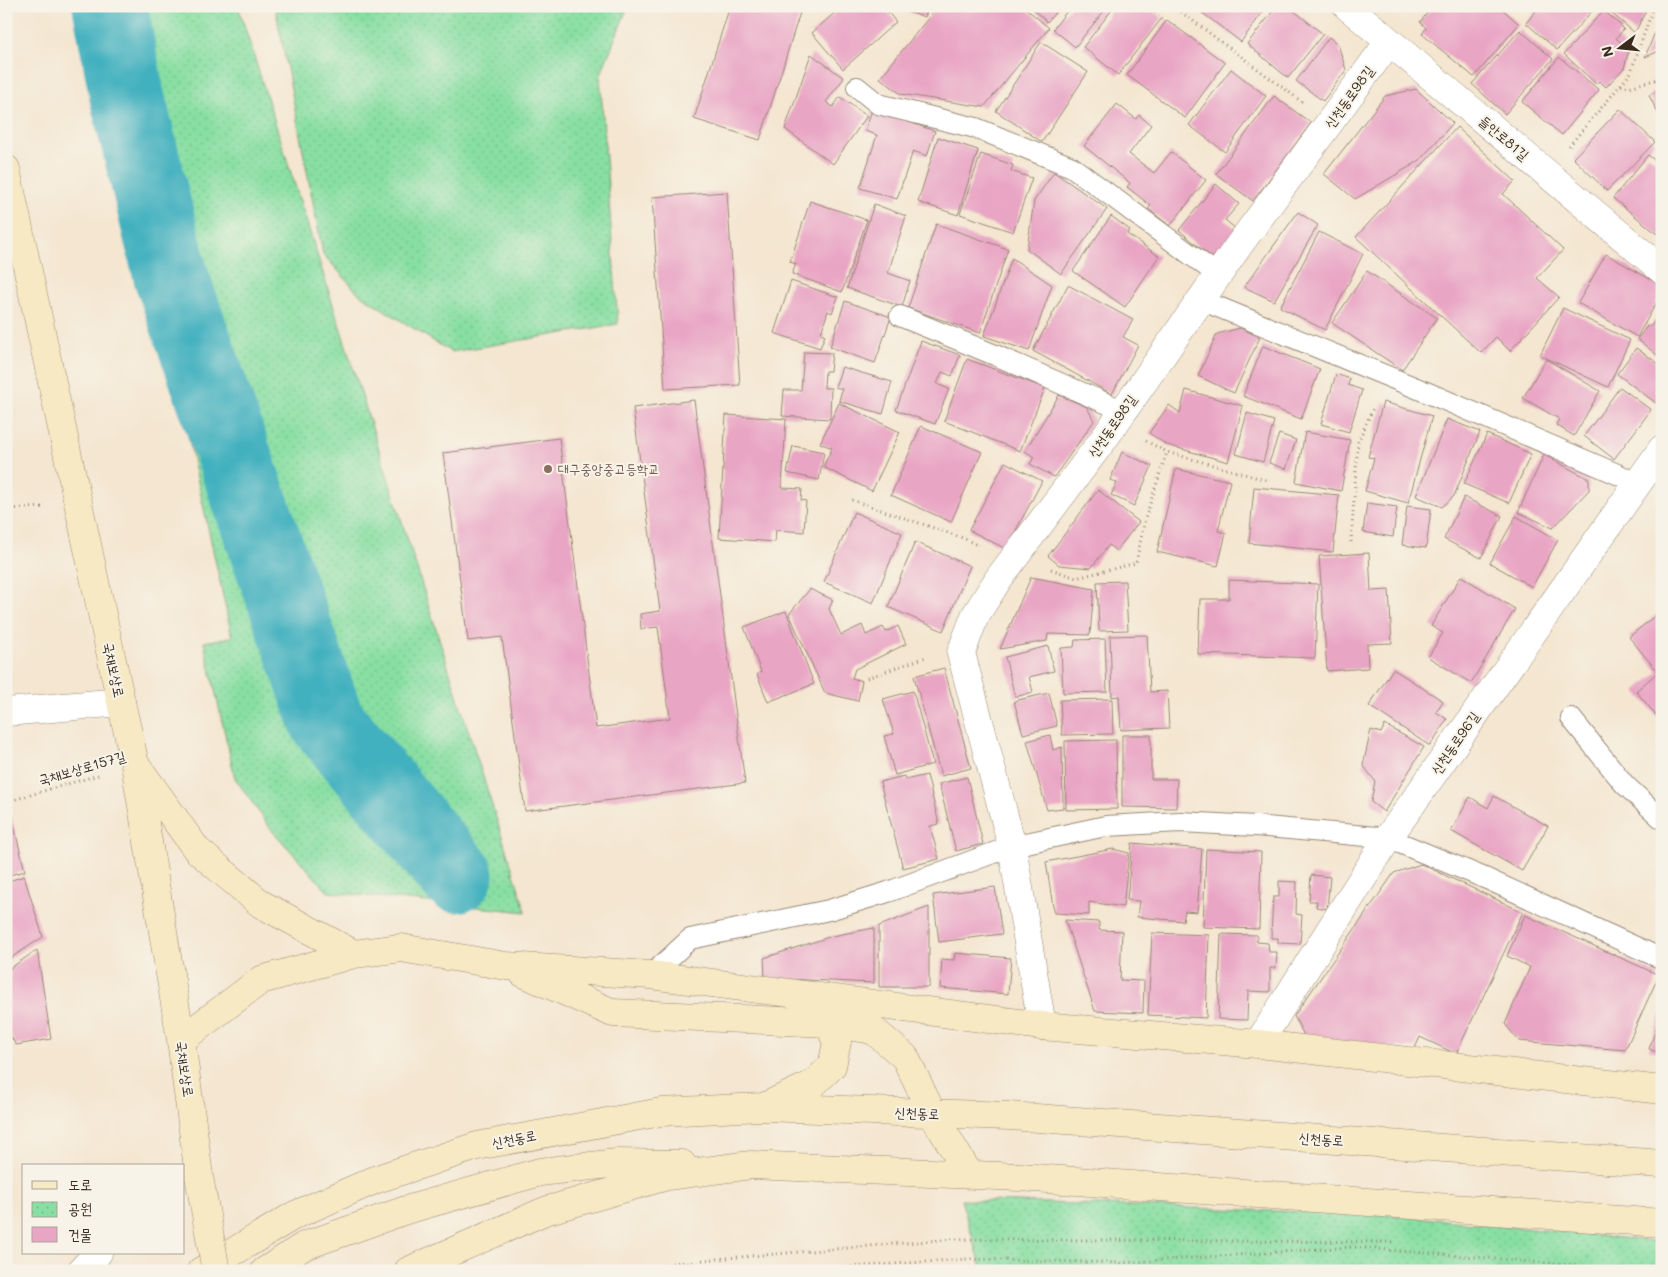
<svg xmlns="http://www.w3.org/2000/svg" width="1668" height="1277" viewBox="0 0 1668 1277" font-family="Mali,'Poor Story',sans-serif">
	<defs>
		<pattern id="park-dots" width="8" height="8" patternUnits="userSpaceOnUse" patternTransform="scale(1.25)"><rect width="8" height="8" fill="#88dfa3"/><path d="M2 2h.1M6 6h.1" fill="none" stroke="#76c08c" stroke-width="1.8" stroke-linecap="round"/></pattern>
	</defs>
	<rect width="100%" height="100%" fill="#f7f3e8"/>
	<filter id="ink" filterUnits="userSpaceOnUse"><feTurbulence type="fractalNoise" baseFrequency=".02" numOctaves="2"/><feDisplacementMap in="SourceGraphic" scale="10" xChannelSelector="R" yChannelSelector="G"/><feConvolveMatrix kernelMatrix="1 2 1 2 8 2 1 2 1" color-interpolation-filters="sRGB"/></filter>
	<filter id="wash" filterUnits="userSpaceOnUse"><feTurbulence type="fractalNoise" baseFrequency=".0096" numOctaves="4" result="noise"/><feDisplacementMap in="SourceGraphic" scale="20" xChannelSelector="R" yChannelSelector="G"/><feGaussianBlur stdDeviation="1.12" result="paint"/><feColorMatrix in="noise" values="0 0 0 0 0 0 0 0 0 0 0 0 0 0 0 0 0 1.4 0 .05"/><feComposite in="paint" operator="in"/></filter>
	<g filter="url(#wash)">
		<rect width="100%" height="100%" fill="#f4e6d0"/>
		<path fill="url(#park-dots)" stroke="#628460" d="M94,6H238L526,912L328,892L270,828L235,778L204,642L232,637Z
			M275,6H628L600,76L618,324L451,352L359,294L323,254Z
			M961,1200L1394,1215L1662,1242V1271H983Z"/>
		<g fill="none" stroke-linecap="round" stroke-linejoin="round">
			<path stroke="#43b1bf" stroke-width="75" d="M110,6L127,96L171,276L327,721L456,875"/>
		</g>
		<g id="blocks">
			<path fill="#e9a5c4" d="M730,6H802L760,140L694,119Z
				M842,6H883L896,22L843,69L812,33Z
				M894,6H929L925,17L894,8Z
				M938,6H1023L1049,28L984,107L901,94L880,78Z
				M1030,6H1061L1047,22Z
				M1071,6H1108L1075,47L1053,29Z
				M1115,6H1147L1162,18L1118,75L1083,47Z
				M1199,6H1267L1241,42L1197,9Z
				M1277,6H1288L1323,34L1288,78L1247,44Z
				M1433,6H1499L1519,24L1474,77L1422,34L1426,28L1420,22Z
				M1540,6H1593L1595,8L1557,50L1526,23Z
				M1603,6H1648L1635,33Z
				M1604,10L1624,29L1616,38L1629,50L1624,68L1606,87L1599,81L1596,84L1564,54Z
				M1662,15V50L1645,57Z
				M1167,20L1225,63L1185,118L1127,75Z
				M1520,30L1553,59L1505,114L1472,84Z
				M1329,37L1338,44L1346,70L1323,101L1296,81Z
				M1041,42L1088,72L1042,142L996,111Z
				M811,54L844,78L826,102L833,107L840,97L867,116L833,164L785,129Z
				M1559,57L1599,90L1562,135L1522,102Z
				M1231,69L1266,96L1225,152L1189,125Z
				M1416,89L1453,123L1419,161L1355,199L1324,174L1385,96Z
				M1662,89V122L1649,95Z
				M1274,96L1311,123L1253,201L1216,174Z
				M1117,104L1136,119L1139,115L1151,125L1129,154L1154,173L1171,152L1206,180L1170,226L1148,209L1151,206L1127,187L1130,183L1084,146Z
				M1620,109L1655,142L1607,191L1573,158Z
				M872,110L935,131L927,156L913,151L897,199L860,188L877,135L865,131Z
				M1457,127L1515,181L1503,194L1563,250L1537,278L1559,297L1510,351L1496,337L1481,353L1356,237Z
				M938,137L978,150L958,215L918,202Z
				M981,154L1013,165L1011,171L1032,178L1013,232L960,214Z
				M1648,155L1658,163L1662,159V238L1613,198Z
				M1054,172L1107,209L1061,274L1027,249L1034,201Z
				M1216,184L1239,204L1225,220L1236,229L1212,258L1179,230Z
				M727,192L740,385L665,389L652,197Z
				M810,201L867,220L842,292L792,274L796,264L790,262Z
				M874,204L906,216L888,273L910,281L902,307L847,288Z
				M1298,212L1318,225L1274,301L1244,287Z
				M1111,216L1130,230L1127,234L1159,256L1125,307L1073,271Z
				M936,224L1008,249L980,333L908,308Z
				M1319,232L1363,254L1325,330L1280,307Z
				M1606,254L1662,286V293L1637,337L1578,303Z
				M1012,258L1052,285L1029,351L984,336Z
				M1367,271L1437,318L1402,370L1332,323Z
				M791,281L838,297L832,313L828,311L821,333L825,335L820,348L774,333Z
				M1068,285L1133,320L1123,337L1138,345L1112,394L1033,351Z
				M845,301L891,317L875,363L830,347Z
				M1563,308L1630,340L1608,387L1540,355Z
				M1662,311V359L1637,339L1648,325L1651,326Z
				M1240,328L1260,337L1234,393L1198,376L1217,334Z
				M921,341L960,355L952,376L942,372L937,384L949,389L935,424L896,410Z
				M1263,346L1320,369L1301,419L1243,396Z
				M1636,348L1662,366V396L1656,403L1617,374Z
				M804,352L832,353L830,371H825L824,388H831L830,419L782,416L784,390H801Z
				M967,359L1045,388L1020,451L944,421Z
				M1546,359L1600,391L1574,436L1556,425L1559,419L1523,398Z
				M842,367L892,382L883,414L839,401L842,389L835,387Z
				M1336,374L1350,379L1348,385L1362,390L1349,432L1321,424Z
				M1620,387L1651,410L1614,459L1584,436Z
				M1186,390L1243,406L1228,462L1167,445L1149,433L1169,405L1180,413Z
				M1059,395L1087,407L1094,421L1054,477L1030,464L1034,457L1025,451Z
				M694,400L745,783L525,811L502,637L468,641L443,453L559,438L596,728L670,718L658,627L641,629L640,614L660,611L633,408Z
				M1383,402L1432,416L1408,503L1365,491L1374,458L1368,457Z
				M839,403L900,432L872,491L823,467L832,448L820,443Z
				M1247,413L1274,421L1263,462L1236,454Z
				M726,415L786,419L782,488L802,489L801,500L806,501L804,532L776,530L775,542L719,538Z
				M1447,419L1480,432L1454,496L1442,507L1416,496Z
				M921,426L982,452L951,522L891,495Z
				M1305,432L1350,440L1341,491L1296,482Z
				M1279,434L1296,440L1286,469L1269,463Z
				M1487,434L1531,454L1509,503L1464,484Z
				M793,446L824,452L819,480L787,473Z
				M1122,452L1152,466L1134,506L1111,495L1117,483L1110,480Z
				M1544,455L1589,479V490L1553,528L1518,512Z
				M1005,462L1042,481L1006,549L969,530Z
				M1176,469L1230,481L1218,531L1226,533L1218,566L1157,552Z
				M1254,487L1339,495L1333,552L1249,543Z
				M1098,490L1139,522L1116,551L1109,545L1091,568L1059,565L1048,556Z
				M1464,497L1502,516L1481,558L1444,539Z
				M1367,503L1397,507L1393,537L1363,532Z
				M1407,506L1431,509L1426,548L1402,545Z
				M854,512L902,533L873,603L824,582Z
				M1516,516L1558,540L1532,587L1490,563Z
				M915,542L970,566L943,631L888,607Z
				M1369,553L1371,591L1389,590L1392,643L1367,644L1368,668L1327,671L1319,556Z
				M1461,576L1515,609L1471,683L1428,657L1443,633L1431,626Z
				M1031,577L1094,589L1090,635L1048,634L1047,641L1000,649Z
				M1229,580L1318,584L1315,658L1198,654L1200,599H1229Z
				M1125,581L1128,630L1099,631L1097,582Z
				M810,589L833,600L829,609L841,635L862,625L866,635L883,627L886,632L898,626L906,644L855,669L852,678L862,681L858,701L825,693L789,614Z
				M1662,610V719L1660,720L1636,691L1658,672L1629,637Z
				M786,611L814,684L768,702L757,674L761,672L744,627Z
				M1147,635L1150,692L1167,691L1169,728L1121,730L1119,696L1112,697L1110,636Z
				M1105,639L1107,692L1063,693L1061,648L1074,647L1075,640Z
				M1048,646L1054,671L1029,677L1033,692L1015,697L1005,657Z
				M944,668L971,768L941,776L914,676Z
				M1393,669L1443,701L1436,712L1447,719L1430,746L1369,706Z
				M913,691L933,764L895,775L884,736L894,734L883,699Z
				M1049,693L1057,726L1023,734L1014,701Z
				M1112,699L1113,734L1062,735L1060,700Z
				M1385,725L1424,747L1384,812L1371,802L1375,781L1363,765L1371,730L1381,733Z
				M1050,735L1053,750L1062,747L1063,808L1047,810L1027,741Z
				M1122,735H1151V779H1177L1176,808L1122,807Z
				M1116,740L1117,809L1066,810L1065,741Z
				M927,775L939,824L930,826L939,859L903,868L880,782L904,776L905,780Z
				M967,777L983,844L956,851L939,784Z
				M1494,796L1548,826L1522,871L1451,831L1470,797L1488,808Z
				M12,818L25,871L6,876V820Z
				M1132,843L1202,849L1197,912L1185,911L1183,921L1137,917L1139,901L1127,900Z
				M1113,849L1129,853L1123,907L1089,902V915L1054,913L1046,862Z
				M1206,849L1261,852L1259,929L1203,927Z
				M1421,864L1523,912L1456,1054L1420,1037L1415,1048L1308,1043L1294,1016L1394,873Z
				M1311,875L1330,877L1327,909L1316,907L1317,901H1309Z
				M24,876L43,937L6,961V882Z
				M1279,881L1297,882L1296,914L1302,915L1300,944L1278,943V938H1271L1273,897H1279Z
				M995,887L1002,934L939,942L933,895Z
				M929,907V987H879V926Z
				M1525,915L1659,975L1625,1050L1519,1041L1505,1024L1530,967L1507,956Z
				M1065,920L1099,922V930L1122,931L1120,980L1144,981L1143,1013L1095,1011Z
				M874,928V983L765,978L764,958L832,936Z
				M1152,933L1209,935L1206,1018L1148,1015Z
				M1221,934L1257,935V942L1268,943L1269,952H1277L1276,968H1270V992L1248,991L1247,1020L1218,1019Z
				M37,950L51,1039L16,1045L6,1029V971Z
				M955,953L1011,958L1008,994L940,988L942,959L954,960Z
				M1662,1012V1054L1649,1049Z"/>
		</g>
	</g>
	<g filter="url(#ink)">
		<use href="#blocks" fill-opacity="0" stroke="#988877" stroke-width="1"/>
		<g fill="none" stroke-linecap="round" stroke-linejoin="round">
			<g stroke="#988877" stroke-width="22">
				<path id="service" d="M857,87L878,104L976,128L1072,167L1218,275
					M1201,300L1426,392L1638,483
					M900,316L995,355L1124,411
					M1571,718L1625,785L1662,819
					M651,975L690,939L829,910L888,892L1012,846L1106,826L1180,822L1256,826L1388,838L1487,879L1662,959"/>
			</g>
			<g stroke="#988877" stroke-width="29">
				<path id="minor" d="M1347,6L1662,270
					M6,712L121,702
					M1042,1026L1012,846L961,653L975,616L999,578L1106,436L1239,245L1389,42
					M1258,1044L1388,838L1662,449"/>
			</g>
			<g stroke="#988877" stroke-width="29">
				<path id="tertiary" d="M81,1271L98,1253"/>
			</g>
			<g stroke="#988877" stroke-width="29">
				<path id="secondary" d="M6,169L121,702L135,764L181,1040L199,1176
					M139,769L197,850L261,904L354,954
					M523,973L613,1013L828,1023L837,1042L832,1066L813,1084L766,1106
					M828,1023L873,1030L905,1057L932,1113L969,1174
					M181,1040L261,980L354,954L401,948L506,966L651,975L1042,1026L1258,1044L1662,1090
					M201,1271L295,1215L377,1179L477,1146L661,1112L762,1107L1009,1116L1662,1164
					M265,1271L304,1246L406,1210L540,1172L617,1163L682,1164
					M408,1271L545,1211L667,1176L751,1165L1020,1177L1662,1223"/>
			</g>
			<path stroke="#988877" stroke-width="3" stroke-dasharray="1 4" stroke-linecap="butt" d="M1173,6L1302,102
				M1621,85L1629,87L1662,78
				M1569,146L1630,74L1654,6
				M1146,441L1167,452L1269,481
				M852,500L963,538L979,546
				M6,509L43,507
				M1351,542L1358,442L1374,406
				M1051,569L1076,578L1136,563L1145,519L1167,452
				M867,678L926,657
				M6,802L102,774
				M633,1271L680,1262L953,1239L1394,1242
				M791,1271L967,1259L1121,1263L1352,1247L1646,1271"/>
			<use href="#service" stroke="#fff" stroke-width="20"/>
			<use href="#minor" stroke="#fff" stroke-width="28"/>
			<use href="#tertiary" stroke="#fff" stroke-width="28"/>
			<use href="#secondary" stroke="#f7e9c3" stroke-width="28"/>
			<g stroke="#988877" stroke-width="29" stroke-linecap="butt">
				<path id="secondary-bridge" d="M199,1176L216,1271"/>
			</g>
			<use href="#secondary-bridge" stroke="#f7e9c3" stroke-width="28"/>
		</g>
	</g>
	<circle fill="#8d6e63" stroke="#f7f3e8" stroke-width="2" cx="548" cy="469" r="5"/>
	<g text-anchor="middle" stroke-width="4" stroke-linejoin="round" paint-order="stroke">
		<g font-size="14" fill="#3b2a1e" stroke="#f7f3e8">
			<text transform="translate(1349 97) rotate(-54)" y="5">신천동로98길</text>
			<text transform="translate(1504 138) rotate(40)" y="5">들안로81길</text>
			<text transform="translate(1112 426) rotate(-55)" y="5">신천동로98길</text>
			<text transform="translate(114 670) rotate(78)" y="5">국채보상로</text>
			<text transform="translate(1455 743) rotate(-55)" y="5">신천동로96길</text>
			<text transform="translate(82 768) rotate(-16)" y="5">국채보상로157길</text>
			<text transform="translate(185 1069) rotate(82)" y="5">국채보상로</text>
			<text transform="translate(917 1113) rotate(2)" y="5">신천동로</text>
			<text transform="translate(514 1139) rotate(-11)" y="5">신천동로</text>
			<text transform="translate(1321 1139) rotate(4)" y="5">신천동로</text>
		</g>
		<g font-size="14" fill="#785e54" stroke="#f7f3e8" text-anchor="start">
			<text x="558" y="474">대구중앙중고등학교</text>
		</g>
	</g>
	<rect width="1668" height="1277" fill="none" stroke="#f7f3e8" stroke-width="25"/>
	<rect x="22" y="1164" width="162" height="90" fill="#f7f3e8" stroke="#aca397"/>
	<rect x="32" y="1181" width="25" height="8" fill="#f7e9c3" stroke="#aca397"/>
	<text x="68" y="1190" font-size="15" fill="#3b2a1e">도로</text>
	<rect x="32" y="1202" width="25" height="15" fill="url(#park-dots)" stroke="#aca397"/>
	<text x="68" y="1214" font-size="15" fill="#3b2a1e">공원</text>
	<rect x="32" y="1227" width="25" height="15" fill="#e9a5c4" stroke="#aca397"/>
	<text x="68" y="1240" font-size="15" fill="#3b2a1e">건물</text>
	<g transform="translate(1620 48) rotate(254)" stroke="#f7f3e8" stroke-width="4" paint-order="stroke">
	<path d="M0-4L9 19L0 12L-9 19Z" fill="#3b2a1e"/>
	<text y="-8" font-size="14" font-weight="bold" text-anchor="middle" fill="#3b2a1e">N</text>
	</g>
</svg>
